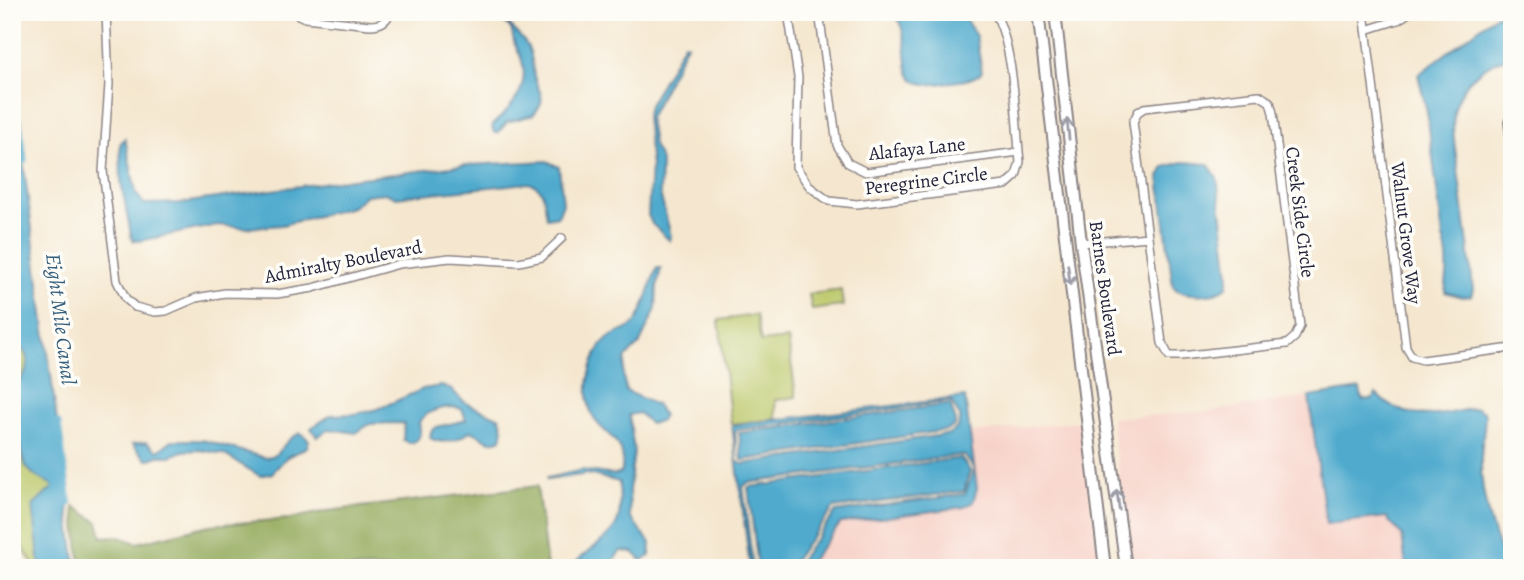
<svg xmlns="http://www.w3.org/2000/svg" width="1524" height="580" viewBox="0 0 1524 580" font-family="Alegreya,serif">
	<rect width="100%" height="100%" fill="#fdfcf7"/>
	<filter id="ink" filterUnits="userSpaceOnUse"><feTurbulence type="fractalNoise" baseFrequency=".0143" numOctaves="2"/><feDisplacementMap in="SourceGraphic" scale="14" xChannelSelector="R" yChannelSelector="G"/><feConvolveMatrix kernelMatrix="1 2 1 2 8 2 1 2 1" color-interpolation-filters="sRGB"/></filter>
	<filter id="wash" filterUnits="userSpaceOnUse"><feTurbulence type="fractalNoise" baseFrequency=".00686" numOctaves="4" result="noise"/><feDisplacementMap in="SourceGraphic" scale="28" xChannelSelector="R" yChannelSelector="G"/><feGaussianBlur stdDeviation="1.57" result="paint"/><feColorMatrix in="noise" values="0 0 0 0 0 0 0 0 0 0 0 0 0 0 0 0 0 1.4 0 .05"/><feComposite in="paint" operator="in"/></filter>
	<g filter="url(#wash)">
		<rect width="100%" height="100%" fill="#f5e7cf"/>
		<path fill="#f7d1c7" d="M1309,397L1326,524L1387,516L1388,520L1402,535L1406,568H1131L1111,418L1212,411Z
			M1081,421L1100,568H805L841,523L964,507L977,488L970,433Z"/>
		<path fill="#bcc86a" stroke="#6f7552" stroke-width="2" d="M12,84L75,568H35L18,539L12,535Z
			M841,290L843,306L812,310L809,294Z
			M756,315L761,342L788,339L796,397L775,400L776,419L731,424L719,320Z"/>
		<path fill="#95ac5e" stroke="#5c674c" stroke-width="2" d="M537,486L547,567L538,568H81L74,506L98,522L102,537L117,536L137,543L210,525L290,519L327,511Z"/>
		<path fill="#4faacd" stroke="#386684" stroke-width="2" fill-rule="evenodd" d="M497,12H501C507,26 521,34 528,47C533,56 532,66 534,75C537,92 550,97 533,115L507,122L498,133H494L492,127L494,123C520,101 534,77 515,45C513,40 513,34 511,29C506,22 500,21 497,12Z
			M893,12H961L976,36L982,72C973,81 957,81 945,83C885,93 921,47 893,12Z
			M1500,12H1512V56C1485,63 1463,80 1455,108C1450,129 1457,156 1459,178C1464,215 1470,253 1473,290L1471,296L1462,297L1445,292C1448,272 1449,258 1443,238L1427,112L1418,75Z
			M684,43L687,44L649,118L653,145L661,161L660,193L671,236L670,241L652,224L648,215L651,167L646,116L649,105Z
			M12,75L76,568H40L33,506L52,488V485L34,475L26,467L21,452L16,387C24,373 33,368 24,351L12,344Z
			M125,138L136,193L144,204L181,203L336,181L467,165L547,161L559,167L563,203L558,216L547,218C544,203 546,186 528,183L395,197L385,193L366,195L352,207L282,225L247,228L217,225L140,241L132,240L121,183L120,144Z
			M1183,162L1208,164L1217,177L1229,275L1227,287C1215,297 1184,297 1173,287L1159,177L1164,167Z
			M657,268H661L657,287L656,309L639,345L626,357L623,375L626,391L656,405L663,415L660,421L650,424L639,413L629,415L634,451L629,490L630,517L651,544L650,556L642,561L633,552L620,551L609,568H572C576,561 581,557 588,552C622,526 621,524 619,482L588,474L547,480V478L582,470L614,475L621,473C630,433 595,437 589,405C585,384 592,348 612,336C619,331 629,331 635,323C647,306 649,286 657,268Z
			M441,386L452,389C465,408 480,407 500,418L503,428L501,439C488,446 482,434 470,431C459,441 443,445 430,438L431,431L437,427L466,420L462,409C449,404 427,410 419,422C421,432 422,441 409,443L403,440L404,424L400,423L370,424L356,433L329,429L317,437L311,428L331,415L355,414L378,409L423,389Z
			M1360,389L1362,400L1372,399L1376,394C1393,412 1418,418 1443,414C1455,413 1464,409 1477,408L1485,413C1485,429 1481,446 1481,462C1481,499 1493,533 1506,568H1406L1402,535L1388,520L1387,517L1326,524L1309,397Z
			M965,397L977,488L973,502L964,507L841,523L805,568H794L836,512L965,494L974,469L965,456L961,455L747,483L743,487L753,568H750L732,425ZM951,401L960,417L958,427L950,434L742,464L737,461L735,433L737,430Z
			M950,404L955,419V425L948,430L742,460L739,433Z
			M301,433L309,440L307,447L287,457L272,473L260,476L223,454L201,450L183,451L171,456H158L147,460L132,444L146,442L158,451L172,440H203L266,458C284,455 281,440 301,433Z
			M961,458L970,471L964,491L834,508L788,568H758L748,487Z"/>
		<g fill="none" stroke-linecap="round" stroke-linejoin="round">
			<path stroke="#4faacd" stroke-width="9" d="M18,122L23,160
				M57,424L68,503"/>
		</g>
	</g>
	<g filter="url(#ink)">
		<g fill="none" stroke-linecap="round" stroke-linejoin="round">
			<g stroke="#8c8485" stroke-width="10">
				<path id="street" d="M106,12L109,84L103,171L117,281L126,299L135,307L155,312L166,311L196,298L225,293L277,294L313,288L399,264L450,258L519,262L542,257L562,238
					M292,12L305,18L370,25C380,25 387,22 390,12
					M788,12L798,77L796,167L810,187L829,201L857,204L1006,185L1016,176L1020,162C1016,124 1014,42 994,12
					M819,12L837,145L848,163L866,172L1019,152
					M1364,12L1406,347L1412,357L1423,360L1512,348
					M1366,30L1398,20L1410,12
					M1259,95L1270,102L1273,113L1300,326L1295,337L1287,344L1181,356H1169L1162,343L1133,122L1138,112L1144,108Z
					M1512,114L1508,122L1512,153
					M1081,243L1148,237"/>
			</g>
			<g stroke="#8c8485" stroke-width="14">
				<path id="secondary" d="M1038,12L1105,568
					M1055,12L1081,243L1126,568"/>
			</g>
			<use href="#street" stroke="#fff" stroke-width="7"/>
			<use href="#secondary" stroke="#fff" stroke-width="10"/>
		</g>
		<defs><path id="oneway-shaft" d="M-6 0H5M1.5-3L5.5 0L1.5 3" fill="none" stroke-width="1.6" stroke-linecap="round" stroke-linejoin="round" transform="scale(1.75)"/></defs>
		<g stroke="#9c9ca7">
			<use href="#oneway-shaft" transform="translate(1068 129) rotate(-96)"/>
			<use href="#oneway-shaft" transform="translate(1069 275) rotate(83)"/>
			<use href="#oneway-shaft" transform="translate(1118 500) rotate(-97)"/>
		</g>
	</g>
	<g text-anchor="middle" stroke-width="7" stroke-linejoin="round" paint-order="stroke">
		<g font-size="19" fill="#22223b" stroke="#fdfcf7">
			<text transform="translate(917 148) rotate(-6)" y="7">Alafaya Lane</text>
			<text transform="translate(926 180) rotate(-7)" y="7">Peregrine Circle</text>
			<text transform="translate(1301 212) rotate(83)" y="7">Creek Side Circle</text>
			<text transform="translate(1407 233) rotate(83)" y="7">Walnut Grove Way</text>
			<text transform="translate(343 261) rotate(-11)" y="7">Admiralty Boulevard</text>
			<text transform="translate(1106 288) rotate(82)" y="7">Barnes Boulevard</text>
		</g>
		<g font-size="21" font-style="italic" fill="#365f7d" stroke="#fdfcf7">
			<text transform="translate(61 319) rotate(83)" y="7">Eight Mile Canal</text>
		</g>
	</g>
	<rect width="1524" height="580" fill="none" stroke="#fdfcf7" stroke-width="42"/>
</svg>
